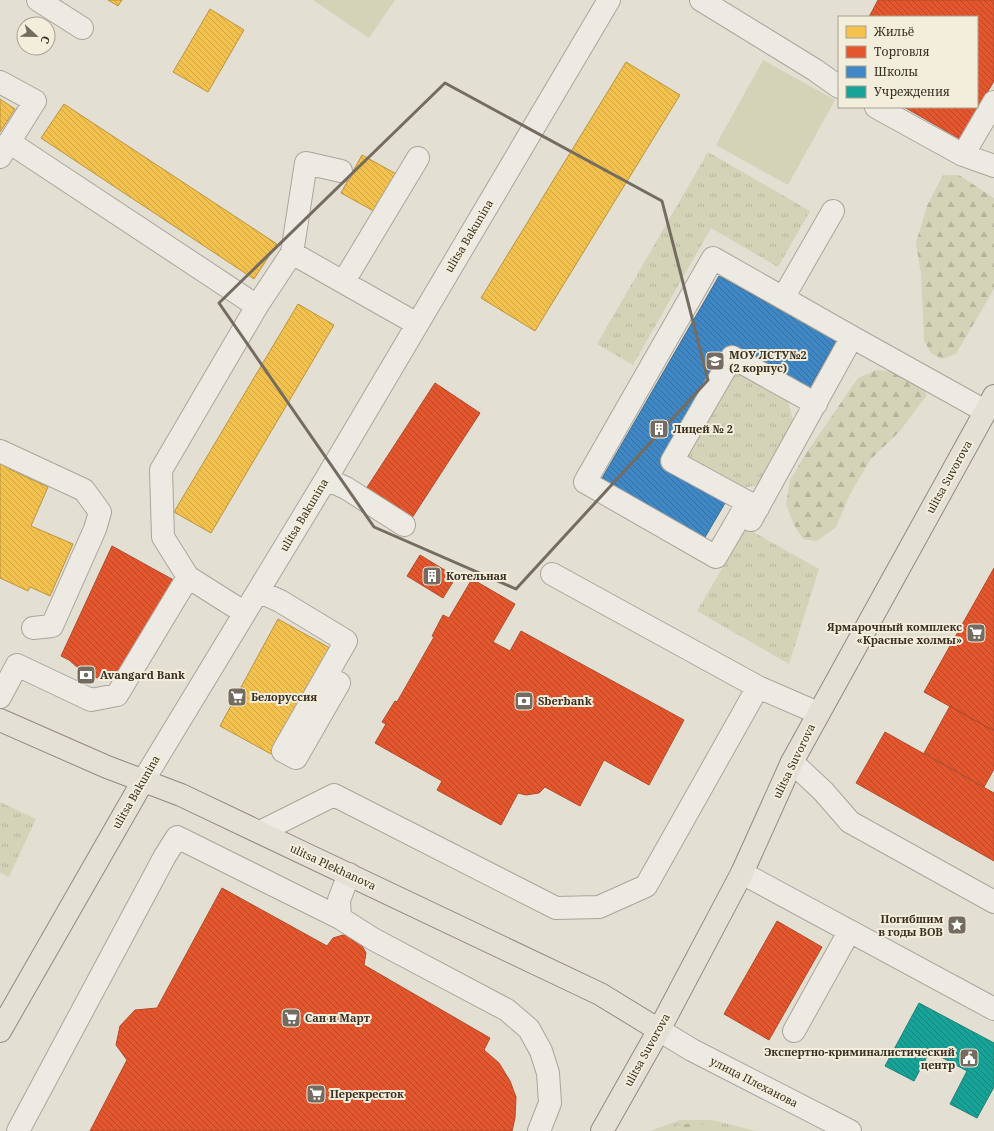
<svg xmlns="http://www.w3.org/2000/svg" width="994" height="1131" viewBox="0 0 994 1131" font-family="'Noto Serif',serif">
	<defs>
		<pattern id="grass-tufts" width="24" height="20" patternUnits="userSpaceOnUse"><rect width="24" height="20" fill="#d2d3b7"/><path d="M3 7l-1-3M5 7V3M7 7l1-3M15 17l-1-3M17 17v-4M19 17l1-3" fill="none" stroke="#b5b59d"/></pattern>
		<pattern id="forest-firs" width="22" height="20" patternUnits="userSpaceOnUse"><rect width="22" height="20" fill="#d2d3b7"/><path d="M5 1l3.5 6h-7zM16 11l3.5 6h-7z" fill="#b5b59d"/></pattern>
		<pattern id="homes-back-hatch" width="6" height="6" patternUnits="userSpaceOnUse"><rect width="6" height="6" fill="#f2c14e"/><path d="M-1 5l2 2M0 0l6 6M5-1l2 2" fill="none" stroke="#d0a644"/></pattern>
		<pattern id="shops-back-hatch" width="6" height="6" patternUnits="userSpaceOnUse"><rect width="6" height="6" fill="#e4572e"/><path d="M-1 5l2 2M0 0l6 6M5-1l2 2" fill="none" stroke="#ba4827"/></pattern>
		<pattern id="schools-back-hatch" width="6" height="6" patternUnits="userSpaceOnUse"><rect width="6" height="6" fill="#3f88c5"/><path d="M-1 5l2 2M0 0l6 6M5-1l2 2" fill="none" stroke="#3670a0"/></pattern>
		<pattern id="public-back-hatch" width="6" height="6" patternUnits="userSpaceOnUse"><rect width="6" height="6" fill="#17a398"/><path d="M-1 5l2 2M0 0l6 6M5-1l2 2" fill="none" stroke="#16857c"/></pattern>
	</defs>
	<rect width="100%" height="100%" fill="#e4dfd3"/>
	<path fill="url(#grass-tufts)" d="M708,152L810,211L778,267L711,228L633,365L597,344Z
		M739,373L788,399L793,421L758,485L740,489L691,465L685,448L724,378Z
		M746,528L819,569L789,664L697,611Z
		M0,802L36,819L9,877L0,873Z
		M680,1120H712L756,1131H650Z"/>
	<path fill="url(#forest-firs)" d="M943,175H959L994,198V289L956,354L942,359L931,353L924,341L921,274L916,243L927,206Z
		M876,370C896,371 919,374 927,395L899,432L870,460L849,496L836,527L817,541L803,539L794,525L786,504L790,480L807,452L858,378Z
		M692,1123L704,1125L711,1131H665L679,1125Z"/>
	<path fill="#d2d3b7" d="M313,0H395L369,38Z
		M763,60L835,100L788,185L716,145Z"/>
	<path fill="url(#homes-back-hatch)" stroke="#ba9541" d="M108,0H122L118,6Z
		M210,9L244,30L208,92L173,72Z
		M626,62L680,95L535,331L481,298Z
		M0,99L15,109L0,132Z
		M64,104L277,244L254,279L41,138Z
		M362,155L400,176L379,214L341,193Z
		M298,304L334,325L211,533L174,512Z
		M0,456L12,461L9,469L48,487L31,526L73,544L50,596L30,587L28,591L0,578Z
		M278,619L330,648L271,754L220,726Z"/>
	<path fill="url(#shops-back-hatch)" stroke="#b14b2b" d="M878,0H994V81L960,139L904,107H977V17H869Z
		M435,383L480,413L410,521L364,492Z
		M112,546L179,583L126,670L102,679L86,675L69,660L61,656Z
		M420,555L456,577L443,598L407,576Z
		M994,568V731L924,692Z
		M472,579L515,604L493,642L510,651L521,631L684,720L649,785L604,760L580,806L545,787L539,793L526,795L518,793L501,825L437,790L442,781L375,743L386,724L382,722L395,701L397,702L434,637L432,636L443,615L449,618Z
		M950,706L994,731V769L984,787L924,753Z
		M885,732L994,793V861L856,783Z
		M222,888L327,946L333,938L343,935L354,938L361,944L366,953L364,965L490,1038L484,1050L499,1063L510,1081L516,1097L515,1118L512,1131H90L127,1060L116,1045L120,1026L135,1010L157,1008Z
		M777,921L822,947L769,1040L724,1014Z"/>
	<path fill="url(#schools-back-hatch)" stroke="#3d6d94" d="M719,276L836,341L806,394L730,351L667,463L728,498L704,539L601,480Z"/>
	<path fill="url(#public-back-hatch)" stroke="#218075" d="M919,1003L994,1043V1087L977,1118L950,1104L967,1071L930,1051L914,1081L885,1066Z"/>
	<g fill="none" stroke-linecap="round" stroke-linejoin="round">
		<g stroke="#aaa59b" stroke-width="24">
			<path id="minor" d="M38,0L82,28
				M701,0L815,70L839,87
				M0,82L35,101L0,157
				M876,107L963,155L994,166
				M9,142L257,306
				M963,155L994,102
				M292,253L306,163L341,171
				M344,281L418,158
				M783,298L833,211
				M0,451L84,490L100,512L95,529L52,626L33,628
				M326,479L346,488L404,525
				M748,502L716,557L585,482L713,258L852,337
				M758,508L672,461L732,357L816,404
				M751,520L852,337L985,411
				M552,574L758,687
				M258,591L280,601L346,641L283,751L296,758L339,683
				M245,613L188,577L163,537L161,470L257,306L292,253L417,324
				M0,697L17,665L91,700L117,695L188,577
				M792,762L823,791L850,822L994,902
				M143,781L326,479L609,0
				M260,832L334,795L556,908L599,907L646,886L758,687L818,713
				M742,873L994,1009
				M349,874L339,900L340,918L373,939L507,1010L529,1029L541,1051L548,1073L550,1103L539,1131
				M659,1030L692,1050L850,1131
				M794,1031L849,932
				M18,1131L165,856L177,837L340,918"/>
		</g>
		<g stroke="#908a82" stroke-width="24">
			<path id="major" d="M0,720L107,767L181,795L600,994L659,1030
				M0,1031L143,781
				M602,1131L659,1030L742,873L792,762L994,396"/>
		</g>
		<use href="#minor" stroke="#edeae3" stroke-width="22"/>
		<use href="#major" stroke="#e4e0d6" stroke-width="22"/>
	</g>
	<path fill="none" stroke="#756c61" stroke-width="3" stroke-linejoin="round" d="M445,83L662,201L708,380L516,589L374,527L219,303Z"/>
	<defs>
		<g id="school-square" transform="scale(1)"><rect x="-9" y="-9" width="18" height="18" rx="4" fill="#756c61" stroke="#f3eddb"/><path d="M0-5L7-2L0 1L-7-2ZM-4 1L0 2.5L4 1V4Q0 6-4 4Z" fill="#fff"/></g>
		<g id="building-square" transform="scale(1)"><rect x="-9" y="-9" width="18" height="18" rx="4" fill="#756c61" stroke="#f3eddb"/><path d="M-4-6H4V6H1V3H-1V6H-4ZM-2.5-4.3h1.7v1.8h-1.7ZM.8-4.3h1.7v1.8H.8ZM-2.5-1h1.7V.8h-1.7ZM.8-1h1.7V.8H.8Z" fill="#fff"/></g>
		<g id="supermarket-square" transform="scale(1)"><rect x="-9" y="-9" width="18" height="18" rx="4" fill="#756c61" stroke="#f3eddb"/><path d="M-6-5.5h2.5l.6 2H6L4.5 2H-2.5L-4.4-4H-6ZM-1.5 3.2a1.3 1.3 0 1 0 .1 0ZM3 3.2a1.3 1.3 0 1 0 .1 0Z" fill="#fff"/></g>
		<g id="bank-square" transform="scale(1)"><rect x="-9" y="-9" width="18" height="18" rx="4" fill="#756c61" stroke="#f3eddb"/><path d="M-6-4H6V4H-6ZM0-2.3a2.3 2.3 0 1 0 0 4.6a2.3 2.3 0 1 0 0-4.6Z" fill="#fff"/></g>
		<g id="sight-square" transform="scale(1)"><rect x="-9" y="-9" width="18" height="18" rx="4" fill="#756c61" stroke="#f3eddb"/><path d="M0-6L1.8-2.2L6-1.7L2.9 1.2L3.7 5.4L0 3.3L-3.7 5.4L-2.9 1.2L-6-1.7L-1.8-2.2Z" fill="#fff"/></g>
		<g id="civic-square" transform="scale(1)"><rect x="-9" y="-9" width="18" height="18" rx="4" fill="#756c61" stroke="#f3eddb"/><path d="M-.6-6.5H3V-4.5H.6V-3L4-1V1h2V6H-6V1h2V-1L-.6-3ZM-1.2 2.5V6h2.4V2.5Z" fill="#fff"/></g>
	</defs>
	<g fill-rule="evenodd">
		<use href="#school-square" x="715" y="361"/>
		<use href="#building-square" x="659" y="429"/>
		<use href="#building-square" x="432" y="576"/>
		<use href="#supermarket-square" x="976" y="633"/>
		<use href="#bank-square" x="86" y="675"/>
		<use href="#supermarket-square" x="237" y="697"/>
		<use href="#bank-square" x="524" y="701"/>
		<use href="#sight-square" x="957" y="925"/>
		<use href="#supermarket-square" x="291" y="1018"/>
		<use href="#civic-square" x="969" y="1058"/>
		<use href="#supermarket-square" x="316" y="1094"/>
	</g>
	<g text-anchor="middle" stroke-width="4" stroke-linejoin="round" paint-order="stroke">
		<g font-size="11" fill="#392e23" stroke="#f3eddb">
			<text transform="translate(469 236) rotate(-59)" y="4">ulitsa Bakunina</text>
			<text transform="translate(949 477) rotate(-61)" y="4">ulitsa Suvorova</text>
			<text transform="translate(304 515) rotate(-59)" y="4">ulitsa Bakunina</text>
			<text transform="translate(794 761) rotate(-64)" y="4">ulitsa Suvorova</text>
			<text transform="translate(136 792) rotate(-60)" y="4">ulitsa Bakunina</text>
			<text transform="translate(333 867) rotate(25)" y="4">ulitsa Plekhanova</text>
			<text transform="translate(647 1050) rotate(-61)" y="4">ulitsa Suvorova</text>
			<text transform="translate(754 1082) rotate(27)" y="4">улица Плеханова</text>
		</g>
		<g font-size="11" font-weight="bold" fill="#392e23" stroke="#f3eddb" text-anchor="start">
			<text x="729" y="359">МОУ ЛСТУ№2<tspan x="729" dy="13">(2 корпус)</tspan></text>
			<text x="673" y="433">Лицей № 2</text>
			<text x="446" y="580">Котельная</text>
			<text x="962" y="631" text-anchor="end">Ярмарочный комплекс<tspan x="962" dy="13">«Красные холмы»</tspan></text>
			<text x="100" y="679">Avangard Bank</text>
			<text x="251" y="701">Белоруссия</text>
			<text x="538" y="705">Sberbank</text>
			<text x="943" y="923" text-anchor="end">Погибшим<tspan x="943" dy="13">в годы ВОВ</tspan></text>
			<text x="305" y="1022">Сан и Март</text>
			<text x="955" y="1056" text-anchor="end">Экспертно-криминалистический<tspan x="955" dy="13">центр</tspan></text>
			<text x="330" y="1098">Перекресток</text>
		</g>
	</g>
	<rect x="838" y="16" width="140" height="92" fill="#f3eddb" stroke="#a9a191"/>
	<rect x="846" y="26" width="20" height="12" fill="#f2c14e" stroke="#a9a191"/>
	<text x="874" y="36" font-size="12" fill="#392e23">Жильё</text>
	<rect x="846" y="46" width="20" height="12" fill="#e4572e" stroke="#a9a191"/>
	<text x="874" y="56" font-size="12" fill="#392e23">Торговля</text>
	<rect x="846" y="66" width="20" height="12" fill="#3f88c5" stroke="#a9a191"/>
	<text x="874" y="76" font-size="12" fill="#392e23">Школы</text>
	<rect x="846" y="86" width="20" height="12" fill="#17a398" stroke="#a9a191"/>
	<text x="874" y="96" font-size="12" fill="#392e23">Учреждения</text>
	<g transform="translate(36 36) rotate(112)"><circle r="19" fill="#f3eddb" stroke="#a9a191"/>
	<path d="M0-3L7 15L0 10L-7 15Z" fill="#756c61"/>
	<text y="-6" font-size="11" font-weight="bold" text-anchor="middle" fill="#392e23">С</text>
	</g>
</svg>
